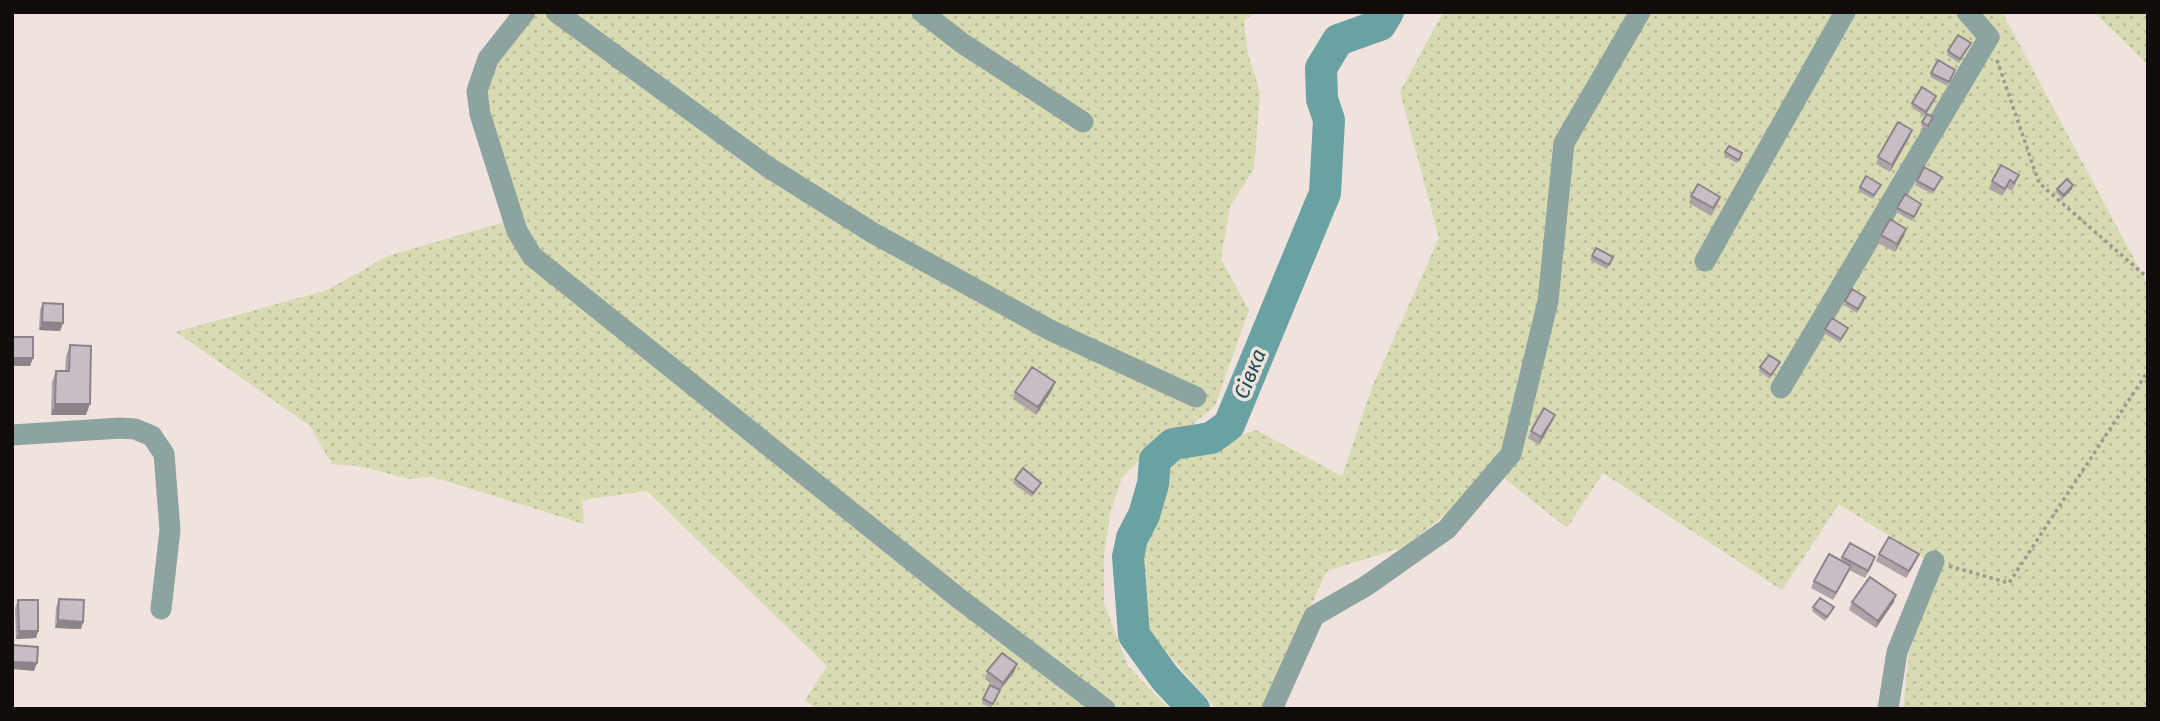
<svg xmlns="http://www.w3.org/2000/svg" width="2160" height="721" viewBox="0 0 2160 721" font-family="'Fira Sans',sans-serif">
	<defs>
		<pattern id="garden-dots" width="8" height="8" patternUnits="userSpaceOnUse" patternTransform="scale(1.75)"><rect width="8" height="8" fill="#d8dbb2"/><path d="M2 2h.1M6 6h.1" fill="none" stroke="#b8bb98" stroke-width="1.8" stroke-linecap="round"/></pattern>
	</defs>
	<rect width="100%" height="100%" fill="#f0e2dc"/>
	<path fill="url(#garden-dots)" d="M526,12H1255L1244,21L1248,54L1260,92L1254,169L1230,206L1221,259L1249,310L1215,406L1192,425L1155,443L1122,478L1110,514L1104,554V604L1128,666L1169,709H816L805,700L827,666L647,491L582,500L584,524L432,477L409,479L359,466L332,464L310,426L176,332L327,290L388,256L514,219L480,74Z
		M1443,12H2002L2148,285V709H1903L1909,653L1938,575L1936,566L1839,504L1782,590L1603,473L1567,528L1490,467L1459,504L1404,547L1327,571L1263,709H1216L1143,625L1142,539L1171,458L1256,430L1342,476L1372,387L1439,238L1400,92Z
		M2094,12H2148V65Z"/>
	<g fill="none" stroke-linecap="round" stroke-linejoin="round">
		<path stroke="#6aa1a3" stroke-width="32" d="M1194,709L1165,678L1134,635L1128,557L1132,538L1144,515L1153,484L1155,460L1173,444L1211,438L1229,425L1325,193L1329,120L1322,99L1321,68L1338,40L1380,25L1388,12"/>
		<path stroke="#a29792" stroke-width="3.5" stroke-dasharray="3.5 3.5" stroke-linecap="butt" d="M1997,60L2039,183L2148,278
			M1949,566L2009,583L2148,371"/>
		<path stroke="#8ca3a0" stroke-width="21" d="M525,12L488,59L477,91L480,114L517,231L532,256L961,600L1105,709
			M556,12L768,167L873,233L1052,331L1196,397
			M922,12L962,43L1083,122
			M1705,261L1845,12
			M1781,388L1989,37L1967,12
			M12,435L120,428L135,429L152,436L164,454L170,530L161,609
			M1272,709L1314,616L1366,586L1447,529L1511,454L1548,301L1564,143L1640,12
			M1888,709L1897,652L1934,561"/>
	</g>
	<path fill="#ada3a9" d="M1971,43L1959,63L1947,55L1948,51Z
		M1931,73L1954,74L1947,86L1930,77Z
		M1935,100L1925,116L1911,107L1912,103Z
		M1933,117L1927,129L1921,126L1922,122Z
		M1912,130L1909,138L1890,172L1876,164L1878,157Z
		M1725,152L1741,157L1737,163L1724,156Z
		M2001,165L2016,183L2012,191L2007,188L2002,196L1989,189L1992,181Z
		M1917,181H1940L1933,194L1915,185Z
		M2073,185L2072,189L2062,199L2056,192L2057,189Z
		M1860,187L1879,188L1873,199L1858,191Z
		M1691,196L1720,197L1718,204L1711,216L1689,203Z
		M1920,207L1912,221L1896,212L1897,208Z
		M1881,235L1904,236L1895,252L1878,243Z
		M1596,248L1613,257L1607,269L1590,260Z
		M1845,301H1864L1857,313L1844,305Z
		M43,303L63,323L60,331L39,330L40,310Z
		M1848,328L1840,343L1824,333L1825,329Z
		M70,345L86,415H51L52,382L56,371H65L66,356Z
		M1780,362L1770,379L1759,371L1760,367Z
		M1055,382L1052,390L1036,415L1013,399L1015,392Z
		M1555,415L1552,422L1539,445L1528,438L1531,431Z
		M1015,479L1040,486L1032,497L1013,483Z
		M1879,554L1916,561L1906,578L1876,561Z
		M1842,557L1873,564L1865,578L1849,570L1833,600L1811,588L1814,581L1841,560Z
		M59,599L83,622L81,629L55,628L56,607Z
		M18,600L38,631L36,638L16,639L15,608Z
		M1852,602H1894L1876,628L1849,610Z
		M1813,607H1834L1825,621L1812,611Z
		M1017,664L1014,672L1000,690L991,708L982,703L983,699L998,689L985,679L987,671Z"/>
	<path fill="#8d848a" d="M1912,130L1909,138L1890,172L1892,165Z
		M2073,185L2072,189L2062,199L2064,195Z
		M1906,229L1904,236L1895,252L1897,244Z
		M42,322L63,323L60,331L39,330Z
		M12,358H33L30,366H12Z
		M1055,382L1052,390L1036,415L1038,407Z
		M55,404H90L86,415H51Z
		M1555,415L1552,422L1539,445L1541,437Z
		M1919,554L1916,561L1906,578L1909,571Z
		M1851,566L1848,573L1833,600L1836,593Z
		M1896,595L1894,602L1876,628L1878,621Z
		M58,620L83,622L81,629L55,628Z
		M19,631H38L36,638L16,639Z
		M12,662L37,663L34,671L12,669Z
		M1017,664L1014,672L1000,690L1003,683Z"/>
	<path fill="#c9bdc5" stroke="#8d848a" stroke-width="2" d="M1958,35L1971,43L1960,59L1948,51Z
		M1938,60L1955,70L1949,82L1931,73Z
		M1922,87L1936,96L1926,112L1912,103Z
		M1927,114L1933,117L1928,126L1922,122Z
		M1898,122L1912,130L1892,165L1878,157Z
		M1729,146L1742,153L1739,160L1725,152Z
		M2001,165L2019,175L2014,183L2010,180L2005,189L1992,181Z
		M1924,167L1942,177L1934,190L1917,181Z
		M1866,176L1881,185L1874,195L1860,187Z
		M2067,179L2073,185L2064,195L2057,189Z
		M1698,184L1720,197L1713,208L1691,196Z
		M1905,194L1921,204L1914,217L1897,208Z
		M1890,219L1906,229L1897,244L1881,235Z
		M1596,248L1613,257L1609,265L1592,256Z
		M1852,289L1865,297L1858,309L1845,301Z
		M43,303L63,304V323L42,322Z
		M1832,318L1848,328L1841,339L1825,329Z
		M12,337H33V358H12Z
		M70,345L91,346L90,404H55L56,371H69Z
		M1769,355L1780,362L1771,375L1760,367Z
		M1032,367L1055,382L1038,407L1015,392Z
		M1544,408L1555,415L1541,437L1531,431Z
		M1023,468L1041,483L1033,493L1015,479Z
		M1889,537L1919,554L1909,571L1879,554Z
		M1850,543L1875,557L1868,571L1842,557Z
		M1829,554L1851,566L1836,593L1814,581Z
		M1870,577L1896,595L1878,621L1852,602Z
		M1820,598L1834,607L1827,617L1813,607Z
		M59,599L84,600L83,622L58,620Z
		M18,600H38V631H19Z
		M13,645L38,647L37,663L12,662Z
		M1002,653L1017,664L1003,683L987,671Z
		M990,685L1000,690L993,704L983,699Z"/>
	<g text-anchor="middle" stroke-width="7" stroke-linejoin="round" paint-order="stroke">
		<g font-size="21" font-style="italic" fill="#1c4d50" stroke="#f0e2dc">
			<text transform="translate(1250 374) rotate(-68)" y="7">Сівка</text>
		</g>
	</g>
	<rect width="2160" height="721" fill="none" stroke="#120d0b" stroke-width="28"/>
</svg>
